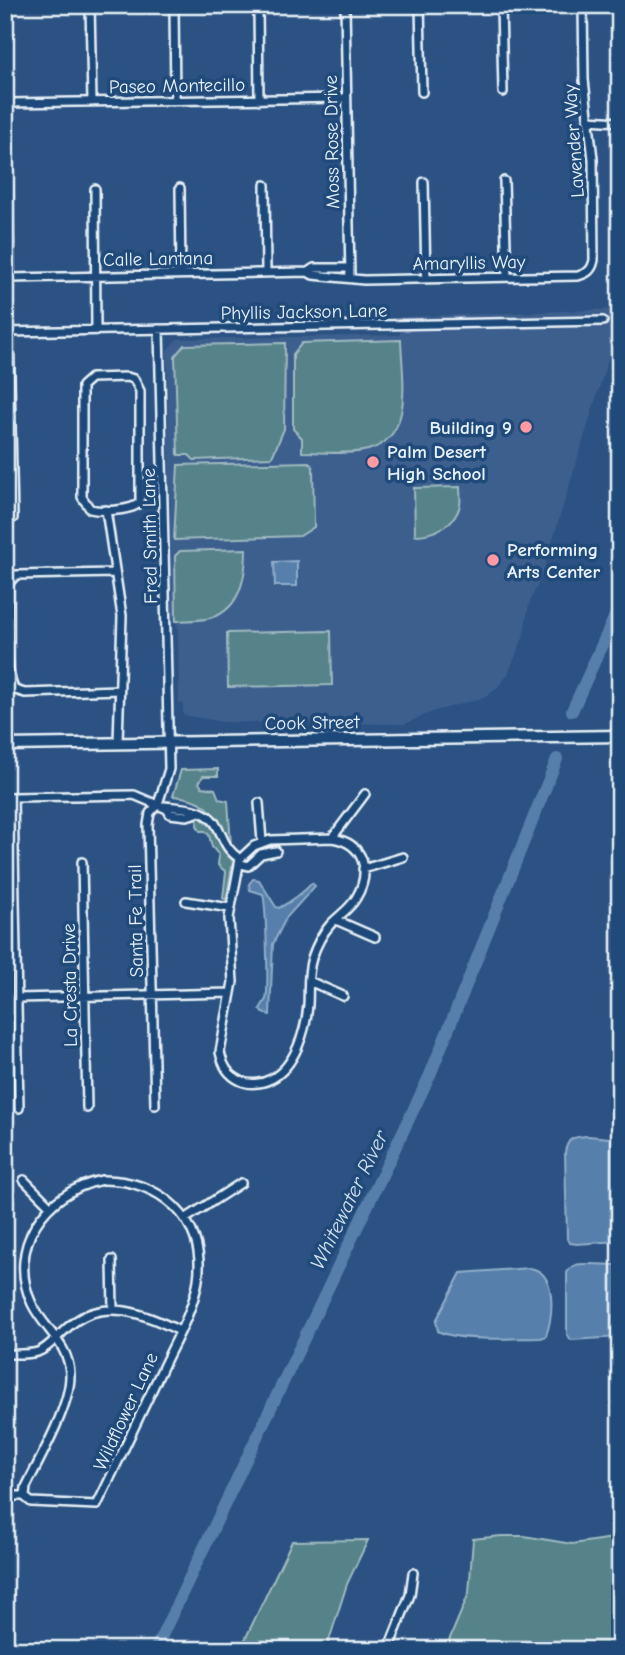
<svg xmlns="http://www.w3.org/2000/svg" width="625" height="1655" viewBox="0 0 625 1655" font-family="'Comic Neue',sans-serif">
	<rect width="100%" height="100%" fill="#2b5282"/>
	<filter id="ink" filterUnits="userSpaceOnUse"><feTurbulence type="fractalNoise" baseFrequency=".0143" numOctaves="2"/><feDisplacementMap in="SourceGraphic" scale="14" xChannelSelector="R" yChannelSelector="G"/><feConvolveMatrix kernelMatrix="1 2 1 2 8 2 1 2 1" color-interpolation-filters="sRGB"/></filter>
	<g filter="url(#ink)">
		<path fill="#3d5f8e" d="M620,309V320L542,575L529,604L523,638L508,674L496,689L486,697L432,712L405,724L223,722L183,715V703H179L178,626L172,618L167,350L177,339L400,335V317Z"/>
		<path fill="#57828a" stroke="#a0bac1" stroke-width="2" d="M401,340C402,377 415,437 368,450C348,455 323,452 302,452V438L293,429V354L302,343Z
			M285,343L284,429L272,457L194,460L189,455H178L175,356L184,345Z
			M309,462L313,467L314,527L300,536L174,540L178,465Z
			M460,487C460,492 461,499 460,505C456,525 433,535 415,535L414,488Z
			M246,549C246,576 241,610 210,618C199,621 187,620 176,621L175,556L180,551Z
			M331,631L332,685L228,687L227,633Z
			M218,769V776H203L199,783L202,787L215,789L219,799L228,801L231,845C212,815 213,799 173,796L181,770Z
			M198,816L212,827L224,851L233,861L226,900L223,898L226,872L218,865L219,855L212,847L209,835L205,831H200L197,825Z
			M501,1536H524L572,1544L620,1537V1650H445L469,1593L473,1539Z
			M368,1540L347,1584L326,1650H240L292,1541Z"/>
		<path fill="#5780ab" stroke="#91adca" stroke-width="2" d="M297,561V586H275L274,562Z
			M253,879L259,880L276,907L279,908C290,902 304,892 312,883L315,886L286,918L273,944L270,1015L263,1013L260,1009C262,1005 264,1003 266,999C269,990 266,904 263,894L250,890L249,884Z
			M588,1136L620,1139L618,1241L577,1244L570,1243L567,1239L565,1152C568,1137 573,1137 588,1136Z
			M589,1264L620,1265V1337L571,1340L567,1334V1273C572,1263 580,1264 589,1264Z
			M529,1268C558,1271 553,1316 546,1336L541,1338C516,1338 459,1342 438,1331L436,1321L461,1273Z"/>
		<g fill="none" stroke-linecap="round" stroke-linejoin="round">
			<path stroke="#5780ab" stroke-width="12" d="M572,711L620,605
				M155,1650L430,1075L557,759"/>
			<g stroke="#e8f1f8" stroke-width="12">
				<path id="street" d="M90,5L92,102
					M258,5L259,100
					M345,5L350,278
					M420,5L422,92
					M501,5L503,92
					M174,6L175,100
					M5,97L8,80L6,6
					M5,98L8,103L346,98
					M588,120L620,122
					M504,181L507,277
					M424,182L426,279
					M265,185L266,272
					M8,188L10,278L308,272L313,275L364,280L578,276C588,273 592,270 594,260L593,159L584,80L583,5
					M180,188L181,274
					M95,189L96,330
					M308,272L314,268H350
					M9,331L13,518
					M5,332L603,321
					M127,377L134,379L140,391V502C133,511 102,512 90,509L82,497V386L91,378Z
					M106,510L122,616L118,742
					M115,573L16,575L8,584C7,606 4,673 15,690L25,693L119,690
					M259,803L262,842
					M164,806C180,808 204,807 215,823C225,839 223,847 240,859
					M332,838C364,843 372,871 356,898C350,909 338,916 330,925C322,934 316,946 312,958C307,973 309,990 308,1005C306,1030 295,1067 271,1079C262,1084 249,1085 241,1081C228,1075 223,1066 220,1052L233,982L229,918L240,859L254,846L270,840Z
					M332,838L365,794
					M82,862L87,1108
					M239,863L248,866L261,854L276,851
					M363,869L403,857
					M186,901L230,908
					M336,920L375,937
					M309,981L343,996
					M17,998L231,993
					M155,1105L148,825L150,813L158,804L169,769L159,329
					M19,1108L13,797L134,795L167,809L170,814L187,816L197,813
					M24,1180L50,1206
					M102,1180C159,1179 207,1219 198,1280C193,1312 175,1341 162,1369C140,1415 119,1460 97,1505L31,1502L25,1497L26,1487C40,1458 71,1405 70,1374C69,1344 44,1329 32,1304C6,1248 44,1192 102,1180Z
					M185,1219L241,1183
					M112,1260L113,1309
					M5,1354C44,1355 40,1353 67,1328C102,1295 144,1314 180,1331
					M5,1496H25
					M388,1650L410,1595L413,1573"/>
			</g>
			<g stroke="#e8f1f8" stroke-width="15">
				<path id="secondary" d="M5,745L620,736"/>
			</g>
			<use href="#street" stroke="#1f4a7a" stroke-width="7"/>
			<use href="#secondary" stroke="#1f4a7a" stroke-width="10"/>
		</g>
	</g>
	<g fill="#ff9aa2" stroke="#1f4a7a" stroke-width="2.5">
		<circle cx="526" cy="427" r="7"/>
		<circle cx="373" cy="462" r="7"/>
		<circle cx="493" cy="560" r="7"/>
	</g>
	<g text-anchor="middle" stroke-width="7" stroke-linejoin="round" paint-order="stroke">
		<g font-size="19" fill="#e8f1f8" stroke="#1f4a7a">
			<text transform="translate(177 85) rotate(-1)" y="7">Paseo Montecillo</text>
			<text transform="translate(573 141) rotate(-94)" y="7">Lavender Way</text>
			<text transform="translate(331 142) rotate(-91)" y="7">Moss Rose Drive</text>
			<text transform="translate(158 258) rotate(-1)" y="7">Calle Lantana</text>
			<text transform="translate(469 262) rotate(-1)" y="7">Amaryllis Way</text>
			<text transform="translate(304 311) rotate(-1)" y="7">Phyllis Jackson Lane</text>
			<text transform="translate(149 536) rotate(-91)" y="7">Fred Smith Lane</text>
			<text transform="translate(312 722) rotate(-1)" y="7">Cook Street</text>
			<text transform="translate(135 921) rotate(-91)" y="7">Santa Fe Trail</text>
			<text transform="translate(69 985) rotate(-91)" y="7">La Cresta Drive</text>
			<text transform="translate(125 1411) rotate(-65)" y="7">Wildflower Lane</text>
		</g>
		<g font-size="19" font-weight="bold" fill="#e8f1f8" stroke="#1f4a7a" text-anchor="start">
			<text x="512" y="434" text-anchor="end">Building 9</text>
			<text x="387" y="458">Palm Desert<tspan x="387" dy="22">High School</tspan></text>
			<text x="507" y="556">Performing<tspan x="507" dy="22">Arts Center</tspan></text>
		</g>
		<g font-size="21" font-style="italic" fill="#d2e0ec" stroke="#1f4a7a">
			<text transform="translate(349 1200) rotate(-64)" y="7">Whitewater River</text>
		</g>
	</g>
	<rect width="625" height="1655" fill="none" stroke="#1f4a7a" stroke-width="28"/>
	<rect x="14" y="14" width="597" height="1627" fill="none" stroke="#e8f1f8" stroke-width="2.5" filter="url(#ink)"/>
</svg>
